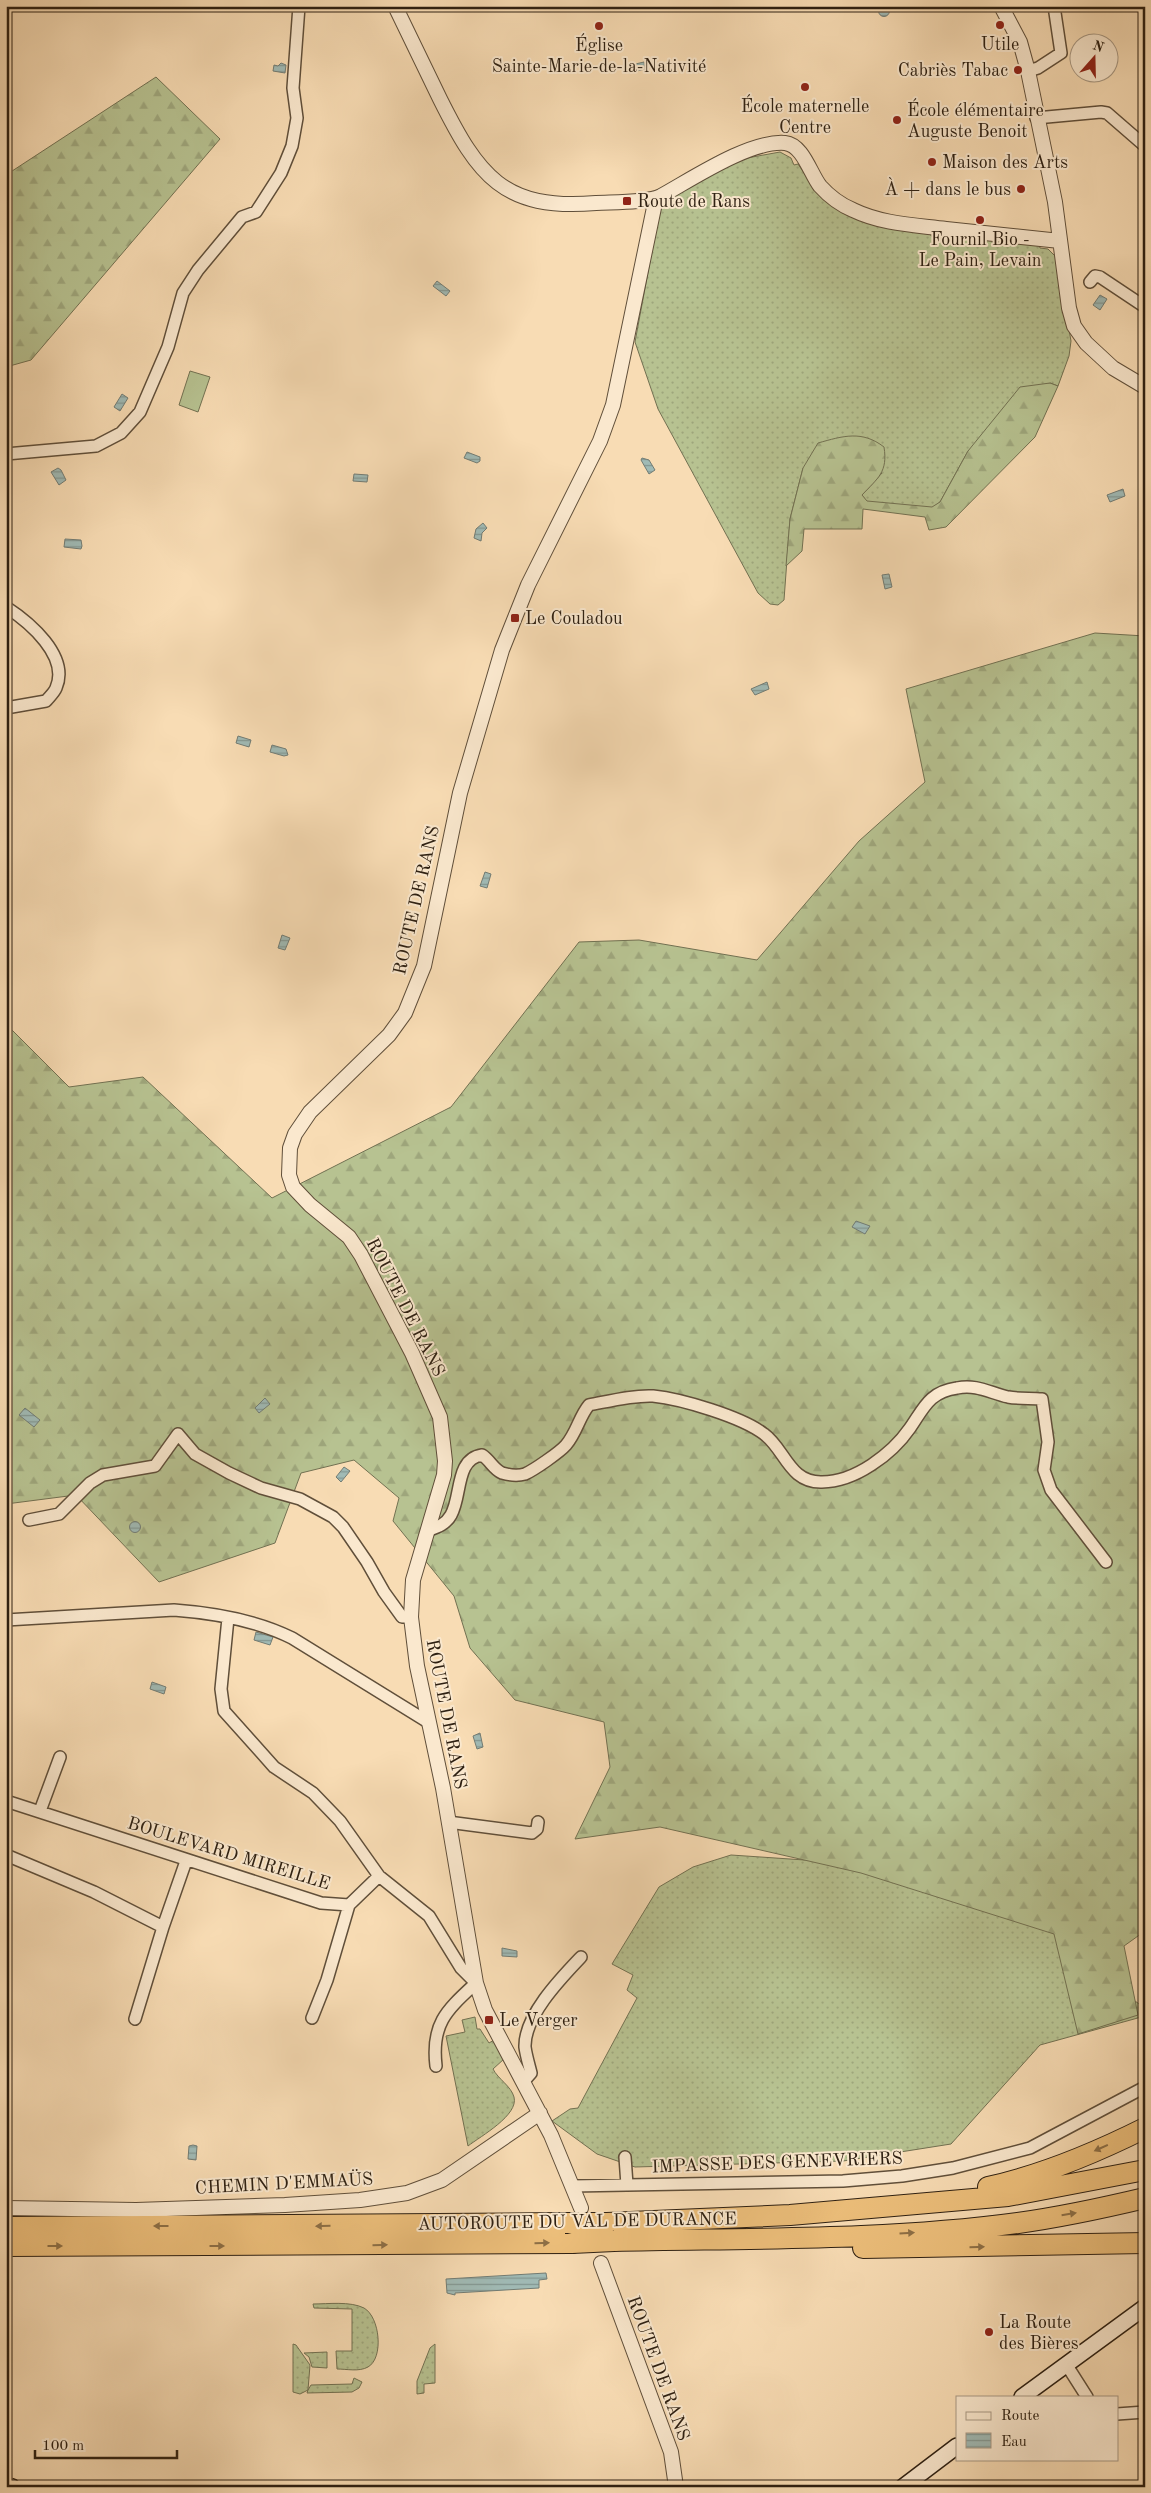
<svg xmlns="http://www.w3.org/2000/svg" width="1151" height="2493" viewBox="0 0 1151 2493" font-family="'Old Standard TT',serif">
	<defs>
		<pattern id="grass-dots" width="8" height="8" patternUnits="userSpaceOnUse" patternTransform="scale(1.25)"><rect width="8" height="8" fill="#b7c291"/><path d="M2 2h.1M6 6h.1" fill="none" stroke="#9ea67c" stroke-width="1.8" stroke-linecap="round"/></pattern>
		<pattern id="forest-firs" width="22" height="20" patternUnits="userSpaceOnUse" patternTransform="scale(1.25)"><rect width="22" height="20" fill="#b7c291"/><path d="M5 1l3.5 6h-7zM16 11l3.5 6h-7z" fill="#9ea67c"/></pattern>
		<pattern id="water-rules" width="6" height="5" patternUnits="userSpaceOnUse" patternTransform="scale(1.25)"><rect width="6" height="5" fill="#a0bab5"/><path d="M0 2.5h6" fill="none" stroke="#839792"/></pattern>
	</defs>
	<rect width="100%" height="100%" fill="#f8dcb4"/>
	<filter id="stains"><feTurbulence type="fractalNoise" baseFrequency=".004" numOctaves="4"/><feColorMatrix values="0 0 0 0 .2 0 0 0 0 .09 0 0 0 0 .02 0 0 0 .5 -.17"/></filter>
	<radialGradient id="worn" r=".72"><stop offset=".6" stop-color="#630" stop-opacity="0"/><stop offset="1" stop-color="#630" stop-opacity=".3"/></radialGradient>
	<path fill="url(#grass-dots)" stroke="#727152" d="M780,152L791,158L794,165L798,164L814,188L830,202L931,231V236L972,240V237L1039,245L1040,248L1048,249L1056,257L1071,341L1069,356L1058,386L1050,383L968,451L940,502L932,508L867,502L862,495L882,473L803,468L790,519L784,600L778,605L770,604L758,593L658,409L635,342L659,213L666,200L746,156L747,158Z
		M731,1855L1026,1875L1115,1926L1122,1992L1145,2008V2016L1040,2045L951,2144L843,2161L635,2167L597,2154L552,2121L570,2109L578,2108L637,1998L627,1990L633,1975L612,1964L659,1887L693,1867Z
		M475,2017L477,2029H480L489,2043L494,2040L504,2059L493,2069C498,2079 511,2086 514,2097C519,2115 481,2136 468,2146L446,2036L465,2032L462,2020Z
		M313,2304C328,2304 350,2301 364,2308C380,2317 384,2358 368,2367C359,2372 347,2369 337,2369L336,2351H352V2309L314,2308Z
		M293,2344L296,2345L310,2365L308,2390L311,2385L352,2384L354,2378L362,2382L359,2388L352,2392L307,2393L308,2390L300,2394L293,2392Z
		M435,2344V2383L424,2384V2393L417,2394V2381L430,2348Z
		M327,2352V2368L312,2367L309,2357L304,2353Z"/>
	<path fill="url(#forest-firs)" stroke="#727152" d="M156,77L220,139L31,360L6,367V175Z
		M1050,383L1058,386L1035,437L946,527L929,530L925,517L863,509L862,529H804L802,551L786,566L790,519L803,468L818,443C843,436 862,430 884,447C888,472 878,478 862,495L867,501L932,507L940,502L968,451L1020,387Z
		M1095,633L1145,636V1931L1124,1946L1138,2015L1078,2034L1054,1934L861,1873L660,1827L575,1839L610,1767L604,1722L515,1700L470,1648L454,1596L393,1521L399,1498L354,1460L301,1473L275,1543L159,1582L76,1495L6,1504V1024L69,1087L143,1077L272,1198L451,1107L579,942L639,940L757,960L859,841L925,782L906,689Z"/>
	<path fill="#b7c291" stroke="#727152" d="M190,371L210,377L198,412L179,405Z"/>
	<path fill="url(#water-rules)" stroke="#727c74" d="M878.5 11a5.5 5.5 0 1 1 11 0a5.5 5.5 0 1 1-11 0Z
		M644,62L645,69L629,73L627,66Z
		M281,63L286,65L285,73L273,71L274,65L278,66Z
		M437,281L450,291L446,296L433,286Z
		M1100,295L1107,299L1100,310L1093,305Z
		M122,394L128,398L120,411L114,407Z
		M467,452L480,457V461L477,463L464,458Z
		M642,458L649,460L655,470L649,474L641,460Z
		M58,468L61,470L66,480L59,485L51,472Z
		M354,474L368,475L367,482L353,481Z
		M1123,489L1125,496L1110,502L1107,495Z
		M483,523L487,528L482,533L481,541L474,538L476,529Z
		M65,539L81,540L82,546L81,549L64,547Z
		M889,574L892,587L885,589L882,575Z
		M767,682L769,689L755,695L751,689Z
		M238,736L251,740L249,747L236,743Z
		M272,745L286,749L288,755L284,756L270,752Z
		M485,872L491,874L487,888L480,886Z
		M282,935L290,938L285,950L278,948Z
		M856,1221L870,1226L865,1234L852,1227Z
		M265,1398L270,1404L259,1413L255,1408Z
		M25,1408L40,1420L34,1427L19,1415Z
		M344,1467L350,1471L341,1482L336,1477Z
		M129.5 1527a5.5 5.5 0 1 1 11 0a5.5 5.5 0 1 1-11 0Z
		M256,1632L273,1637L270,1645L254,1640Z
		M152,1682L166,1687L164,1694L150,1689Z
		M480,1733L483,1747L477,1749L473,1736Z
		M502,1948L517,1951V1957L502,1956Z
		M193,2145L197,2146L196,2160L188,2159L189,2146Z
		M546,2273L547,2279L539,2280V2288L455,2293V2295L447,2293L446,2279Z"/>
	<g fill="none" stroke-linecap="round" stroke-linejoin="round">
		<g stroke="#604f3a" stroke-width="14">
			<path id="minor" d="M1028,71L1038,68L1061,53L1054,6
				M1036,118L1101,112L1107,113L1145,146
				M1090,282L1095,276L1100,277L1145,307
				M6,454L96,446L121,433L140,412L168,347L183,293L198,270L242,217L256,212L281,173L292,146L297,118L293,88L299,6
				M6,607C29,622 70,656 56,688C54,693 49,697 46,701L6,708
				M29,1520L59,1514L90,1483L103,1475L155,1466L178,1434L195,1454L229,1473L261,1488L300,1499L333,1517L343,1527L367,1562L384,1592L402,1617H411
				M429,1530C438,1527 446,1524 451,1515C462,1496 455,1459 482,1455C490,1460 493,1469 502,1473C509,1475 518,1476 525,1474C534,1470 560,1452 566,1445C577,1432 579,1417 589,1405C610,1401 633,1395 653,1396C682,1399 742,1417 764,1434C785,1449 789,1483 822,1482C855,1482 892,1454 910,1428C924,1408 929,1392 957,1388C977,1384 990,1393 1008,1397C1019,1399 1031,1398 1042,1399L1048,1442L1044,1470L1051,1490L1106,1562
				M228,1618L221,1689L224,1711L274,1767L313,1793L340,1821L379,1876
				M6,1620L174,1610C214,1613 256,1620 292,1638L428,1722
				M6,1801L321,1903L349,1905L379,1876L429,1916L461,1968L476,1983C447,2010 431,2023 436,2066
				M40,1811L60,1757
				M448,1822L532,1833L537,1829L538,1822
				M6,1855L94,1892L163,1927L186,1861
				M312,2018L327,1980L349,1905
				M135,2019L163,1927
				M523,2082L531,2073C529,2065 526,2055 525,2047C524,2016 561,1978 581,1957
				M625,2157L627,2185
				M572,2186L843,2181L902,2176L953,2168L1030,2148L1145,2087
				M1066,2364L1087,2397
				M1117,2414L1145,2412"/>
		</g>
		<g stroke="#604f3a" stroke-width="16">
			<path id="tertiary" d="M395,6C410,37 425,68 440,99C478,175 503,211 596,203C614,202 646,203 661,196C692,179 750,140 785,143C803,145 810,173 820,186C829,196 841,205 853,210C882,224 914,225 946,229C984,233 1022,237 1060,241
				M1001,6L1020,42L1028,71L1055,202L1069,308L1074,326L1086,343L1113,368L1145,387
				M6,2208L136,2210L285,2205L360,2200L407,2193L442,2180L540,2113
				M581,2208L551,2135L485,2010L476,1983L443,1788L417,1666L411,1617L413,1580L444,1475L445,1461L440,1417L412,1353L361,1255L349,1237L310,1205L293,1187L289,1175L290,1148L295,1134L310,1112L389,1035L405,1013L424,966L460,793L502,650L528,585L600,441L613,405L656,198
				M601,2263L671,2452L676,2487"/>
		</g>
		<g stroke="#2e2012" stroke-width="18">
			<path id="secondary" d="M1022,2397L1145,2307
				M6,2486L12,2487
				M903,2487L957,2446"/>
		</g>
		<g stroke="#2e2012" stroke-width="22">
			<path id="motorway" d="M988,2187C1043,2175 1095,2153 1145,2128
				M607,2223L790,2215L1008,2196L1145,2170
				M6,2227L565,2223
				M614,2241C748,2238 885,2241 1018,2223C1061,2217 1103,2208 1145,2198
				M6,2246L572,2243
				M863,2248L1145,2243"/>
		</g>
		<use href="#minor" stroke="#fae8ce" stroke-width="11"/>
		<use href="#tertiary" stroke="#fae8ce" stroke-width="14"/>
		<use href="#secondary" stroke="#fae8ce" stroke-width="15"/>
		<use href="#motorway" stroke="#ecbe7a" stroke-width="20"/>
		<g stroke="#2e2012" stroke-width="22" stroke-linecap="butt">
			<path id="motorway-bridge" d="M565,2223H607
				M572,2243L614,2241"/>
		</g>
		<use href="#motorway-bridge" stroke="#ecbe7a" stroke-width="20"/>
	</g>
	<defs><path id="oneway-solid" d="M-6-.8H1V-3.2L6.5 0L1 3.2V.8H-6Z" transform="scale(1.25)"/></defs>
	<g fill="#8d6f46">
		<use href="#oneway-solid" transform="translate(1101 2148) rotate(156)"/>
		<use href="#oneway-solid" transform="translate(1069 2214) rotate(-9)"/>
		<use href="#oneway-solid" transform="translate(161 2226) rotate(180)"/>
		<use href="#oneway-solid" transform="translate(323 2226) rotate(179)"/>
		<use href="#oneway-solid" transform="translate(907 2233) rotate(-4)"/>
		<use href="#oneway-solid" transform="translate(542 2243) rotate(-1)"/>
		<use href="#oneway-solid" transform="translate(380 2245) rotate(-1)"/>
		<use href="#oneway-solid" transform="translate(55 2246)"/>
		<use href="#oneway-solid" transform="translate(217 2246)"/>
		<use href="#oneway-solid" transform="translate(977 2247) rotate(-1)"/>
	</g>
	<g fill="#8f2418" stroke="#fae8ce" stroke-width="2">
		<circle cx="1000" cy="25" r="5"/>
		<circle cx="599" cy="26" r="5"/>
		<circle cx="1018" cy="70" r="5"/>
		<circle cx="805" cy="87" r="5"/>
		<circle cx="897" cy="120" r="5"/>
		<circle cx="932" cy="162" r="5"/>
		<circle cx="1021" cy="189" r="5"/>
		<rect x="622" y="196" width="10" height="10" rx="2.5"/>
		<circle cx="980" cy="220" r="5"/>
		<rect x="510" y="613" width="10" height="10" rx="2.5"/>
		<rect x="484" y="2015" width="10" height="10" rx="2.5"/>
		<circle cx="989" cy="2332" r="5"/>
	</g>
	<g text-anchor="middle" stroke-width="4" stroke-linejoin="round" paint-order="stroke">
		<g font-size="18" fill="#2e2012" stroke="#fae8ce" text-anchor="start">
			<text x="1000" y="50" text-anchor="middle">Utile</text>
			<text x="599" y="51" text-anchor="middle">Église<tspan x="599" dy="21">Sainte-Marie-de-la-Nativité</tspan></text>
			<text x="1008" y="76" text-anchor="end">Cabriès Tabac</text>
			<text x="805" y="112" text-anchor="middle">École maternelle<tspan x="805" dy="21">Centre</tspan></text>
			<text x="907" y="116">École élémentaire<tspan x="907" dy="21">Auguste Benoit</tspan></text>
			<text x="942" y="168">Maison des Arts</text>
			<text x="1011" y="195" text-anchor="end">À + dans le bus</text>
			<text x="637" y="207">Route de Rans</text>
			<text x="980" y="245" text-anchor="middle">Fournil Bio -<tspan x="980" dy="21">Le Pain, Levain</tspan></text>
			<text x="525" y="624">Le Couladou</text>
			<text x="499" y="2026">Le Verger</text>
			<text x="999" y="2328">La Route<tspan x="999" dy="21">des Bières</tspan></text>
		</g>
		<g font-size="18" fill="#2e2012" stroke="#fae8ce">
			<text transform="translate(416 900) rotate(-77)" y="6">ROUTE DE RANS</text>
			<text transform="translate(406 1307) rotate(63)" y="6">ROUTE DE RANS</text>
			<text transform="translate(447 1714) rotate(79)" y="6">ROUTE DE RANS</text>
			<text transform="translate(229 1853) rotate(17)" y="6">BOULEVARD MIREILLE</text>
			<text transform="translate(777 2162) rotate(-2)" y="6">IMPASSE DES GENEVRIERS</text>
			<text transform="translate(284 2183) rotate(-3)" y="6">CHEMIN D'EMMAÜS</text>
			<text transform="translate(577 2221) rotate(-1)" y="6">AUTOROUTE DU VAL DE DURANCE</text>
			<text transform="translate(659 2368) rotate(70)" y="6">ROUTE DE RANS</text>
		</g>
	</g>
	<rect width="1151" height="2493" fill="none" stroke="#f8dcb4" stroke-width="25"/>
	<rect x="8" y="8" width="1136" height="2478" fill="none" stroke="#2e2012" stroke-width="2.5"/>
	<rect x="12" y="12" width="1126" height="2468" fill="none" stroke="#2e2012"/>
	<rect x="956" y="2396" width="162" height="65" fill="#fae8ce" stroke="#a89883"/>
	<rect x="966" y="2412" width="25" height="8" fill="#fae8ce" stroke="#a89883"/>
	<text x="1001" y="2420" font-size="15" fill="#2e2012">Route</text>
	<rect x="966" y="2433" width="25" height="15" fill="url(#water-rules)" stroke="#a89883"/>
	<text x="1001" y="2446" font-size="15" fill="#2e2012">Eau</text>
	<g transform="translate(1094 58) rotate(20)"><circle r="24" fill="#fae8ce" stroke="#a89883"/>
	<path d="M0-4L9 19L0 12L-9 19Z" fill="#8f2418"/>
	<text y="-8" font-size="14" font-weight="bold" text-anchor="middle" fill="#2e2012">N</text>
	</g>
	<path d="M35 2450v8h142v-8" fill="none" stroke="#2e2012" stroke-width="2.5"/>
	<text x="42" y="2450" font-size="15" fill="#2e2012" stroke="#fae8ce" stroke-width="4" paint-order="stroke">100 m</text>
	<rect width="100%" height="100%" filter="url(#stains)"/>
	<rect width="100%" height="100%" fill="url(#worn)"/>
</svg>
